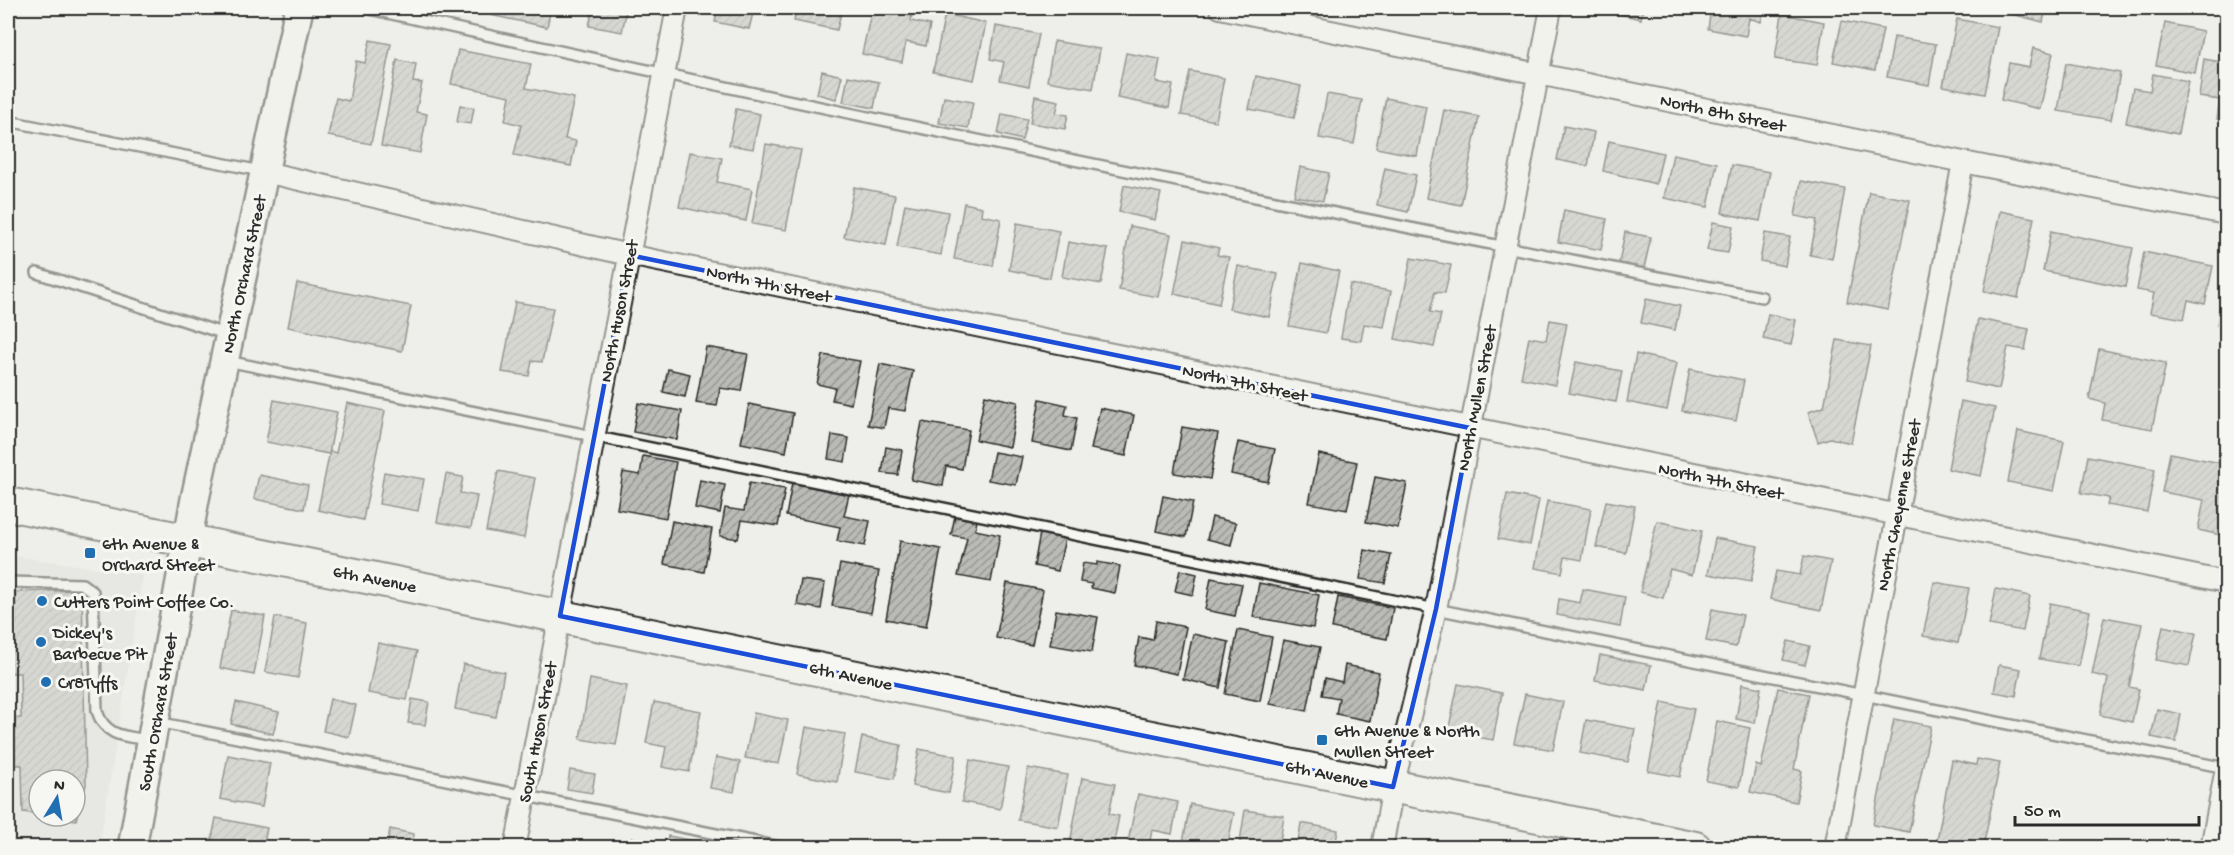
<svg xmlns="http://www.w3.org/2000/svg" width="2234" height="855" viewBox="0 0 2234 855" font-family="'Gochi Hand',sans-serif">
	<defs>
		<pattern id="building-hatch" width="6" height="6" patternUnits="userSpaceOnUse" patternTransform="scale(1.5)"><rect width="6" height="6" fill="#babab7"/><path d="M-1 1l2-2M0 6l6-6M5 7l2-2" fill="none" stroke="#979795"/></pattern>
	</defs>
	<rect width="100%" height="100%" fill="#eeeeea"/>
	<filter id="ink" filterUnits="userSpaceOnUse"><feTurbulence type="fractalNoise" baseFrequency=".0167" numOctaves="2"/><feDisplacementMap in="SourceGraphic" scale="12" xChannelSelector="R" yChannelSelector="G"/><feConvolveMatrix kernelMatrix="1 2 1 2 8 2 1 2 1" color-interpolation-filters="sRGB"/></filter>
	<g filter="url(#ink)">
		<path fill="#dededb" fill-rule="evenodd" d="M8,555L143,575L99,847H8ZM39,780H75V816H39Z"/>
		<path fill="url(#building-hatch)" stroke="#2b2b2b" stroke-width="1.5" d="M492,8H551L547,27L490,15Z
			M593,8H627L622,32L589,26Z
			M718,8H772L771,13L754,9L749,29L715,22Z
			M797,8H842L837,30L794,21Z
			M872,8H913L911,21L930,25L926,46L906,42L902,62L862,54Z
			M1602,8H1643L1641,19L1601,10Z
			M1711,8H1764L1761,22L1749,18L1746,36L1708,29Z
			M2008,8H2046L2043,22L2007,13Z
			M945,14L986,23L974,80L933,72Z
			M1782,14L1824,22L1817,65L1775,59Z
			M1957,19L1998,27L1985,94L1943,86Z
			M1842,21L1883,29L1875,70L1833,62Z
			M2165,23L2203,31L2195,73L2156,65Z
			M996,26L1039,34L1029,86L1000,80L1004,62L990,59Z
			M1894,37L1936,44L1929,85L1887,77Z
			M370,40L391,44L371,144L328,136L336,98L349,101L356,61L365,63Z
			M1054,41L1100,49L1093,89L1047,81Z
			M2033,48L2053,53L2040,109L2001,100L2009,63L2029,67Z
			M458,50L531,64L526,88L574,98L565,139L576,141L571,166L514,155L521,125L505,121L510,96L451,84Z
			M1126,53L1160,59L1156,82L1173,85L1169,108L1117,98Z
			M2204,59L2226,63V120L2217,119L2220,100L2199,97Z
			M397,60L416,64L413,82L422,83L416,112L427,114L420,153L381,146Z
			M2066,63L2120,73L2111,120L2058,111Z
			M822,71L842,76L836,99L817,94Z
			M1190,71L1224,78L1216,121L1181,115Z
			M2153,74L2188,81L2178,134L2126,123L2133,88L2150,91Z
			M848,76L879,82L874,108L843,102Z
			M1256,76L1301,86L1294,118L1249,109Z
			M1327,94L1362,100L1354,144L1319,138Z
			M1035,96L1059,101L1056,113L1068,115L1065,129L1030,123Z
			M944,97L973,102L968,128L939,123Z
			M1386,98L1426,106L1417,156L1376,148Z
			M460,105L474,108L471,124L457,122Z
			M736,109L760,114L753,149L729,145Z
			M1444,110L1479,117L1461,205L1426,198Z
			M1002,114L1027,119L1022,140L998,134Z
			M1564,126L1594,132L1588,166L1557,160Z
			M1609,141L1663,153L1656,184L1603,171Z
			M766,144L801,150L786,230L752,224Z
			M690,152L722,158L717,182L752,189L746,221L679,207Z
			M1673,154L1717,163L1708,207L1664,198Z
			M1732,165L1770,172L1760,221L1722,213Z
			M1300,167L1329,173L1323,201L1294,196Z
			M1385,168L1416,175L1408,212L1377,205Z
			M1801,181L1845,189L1832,259L1810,255L1817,220L1795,216Z
			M1124,185L1161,193L1155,220L1119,212Z
			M854,187L895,195L886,245L844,237Z
			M1869,192L1910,200L1888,310L1847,302Z
			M964,203L982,207L981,215L1001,219L993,266L954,259Z
			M905,204L948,212L941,255L897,247Z
			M1564,210L1607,219L1601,250L1558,242Z
			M2000,211L2034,218L2018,298L1984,291Z
			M1713,222L1733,226L1728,253L1707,250Z
			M1017,223L1059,231L1050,278L1009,270Z
			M1130,226L1171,234L1158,297L1119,290Z
			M2051,231L2133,248L2125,287L2043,271Z
			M1625,232L1651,237L1644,268L1619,263Z
			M1765,233L1790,237L1785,266L1760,261Z
			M1185,240L1219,248L1217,255L1229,257L1219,304L1174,294Z
			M1068,242L1108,249L1101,284L1062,277Z
			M2144,252L2213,266L2205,304L2188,300L2184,319L2150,313L2154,293L2137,290Z
			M1411,258L1451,265L1445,293L1435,292L1430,312L1441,314L1434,347L1395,339Z
			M1302,263L1339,271L1326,333L1289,326Z
			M1238,266L1278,274L1269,317L1229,309Z
			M2226,282V327L2217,325Z
			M297,283L411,306L402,351L288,327Z
			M1350,284L1391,291L1384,327L1364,324L1361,341L1341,338Z
			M1646,299L1680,306L1675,330L1641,323Z
			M515,302L553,308L542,362L532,361L529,376L502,372Z
			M1768,314L1796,320L1791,345L1763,339Z
			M1978,319L2029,329L2025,350L2008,347L1999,389L1965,382Z
			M1550,320L1567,323L1555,385L1521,378L1529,337L1546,340Z
			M1837,340L1871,346L1851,443L1830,438L1818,442L1808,412L1824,407Z
			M706,347L748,354L741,391L720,388L717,406L696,403Z
			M2099,349L2166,363L2152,429L2102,420L2105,403L2089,399Z
			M1636,354L1677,363L1667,410L1627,402Z
			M823,355L860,361L851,404L832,400L835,388L817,384Z
			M1576,362L1622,371L1616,402L1569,393Z
			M880,364L913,371L905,411L888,408L884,428L868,425Z
			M668,369L690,374L685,397L663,392Z
			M1690,369L1744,380L1736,421L1682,411Z
			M985,395L1018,402L1010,447L976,440Z
			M1040,399L1067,405L1065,415L1077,418L1071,451L1032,443Z
			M274,400L337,412L329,454L266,442Z
			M1961,401L1995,408L1981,476L1948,469Z
			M347,403L385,411L363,520L318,510L330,451L336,453Z
			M638,403L682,411L677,440L633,432Z
			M749,404L793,413L786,452L741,443Z
			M1100,408L1134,415L1126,456L1091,449Z
			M922,422L969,430L962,469L946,466L943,486L911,480Z
			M1182,427L1218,433L1210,479L1174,473Z
			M2018,431L2064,441L2054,491L2008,482Z
			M832,435L849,438L845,462L828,459Z
			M1238,442L1275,449L1268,482L1231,474Z
			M886,447L902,450L898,475L882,473Z
			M994,452L1022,457L1016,485L988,480Z
			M2170,453L2226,464V507L2221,535L2198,530L2204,500L2162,492Z
			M1319,454L1357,462L1347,510L1309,503Z
			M643,456L676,462L666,518L617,509L623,472L640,475Z
			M2088,456L2155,469L2147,512L2107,505L2109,498L2081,493Z
			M498,471L535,478L524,538L486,531Z
			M384,472L424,479L418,511L379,504Z
			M446,474L463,477L460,493L477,496L471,528L437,522Z
			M259,475L308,485L304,509L254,499Z
			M1375,477L1407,483L1398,528L1366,522Z
			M700,480L725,485L720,513L695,508Z
			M749,483L785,489L778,526L742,520L738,539L720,536L725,508L744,511Z
			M792,483L849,494L844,516L870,521L865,546L837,541L840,527L786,516Z
			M1507,494L1539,500L1530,545L1498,539Z
			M1163,496L1193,502L1186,537L1156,531Z
			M1547,501L1591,509L1582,560L1565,557L1562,573L1535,568Z
			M1606,501L1635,506L1626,553L1596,547Z
			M955,516L977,521L975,530L1000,535L991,582L958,576L967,538L951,535Z
			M1212,517L1236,523L1231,545L1207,539Z
			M672,521L712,529L704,572L664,564Z
			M1657,521L1702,531L1692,575L1670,569L1663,598L1640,592Z
			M1040,533L1065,538L1058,571L1034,566Z
			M1715,538L1758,546L1751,582L1708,574Z
			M900,541L941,549L926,627L886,619Z
			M1365,550L1391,555L1385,583L1360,579Z
			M1804,556L1831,561L1821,610L1770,599L1776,571L1800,575Z
			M1097,562L1120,566L1115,593L1091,588L1092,584L1080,582L1083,563L1097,565Z
			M840,564L879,571L871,613L832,606Z
			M1180,570L1197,574L1193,595L1175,591Z
			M1211,578L1242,584L1235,616L1205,610Z
			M801,580L825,583L821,609L797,605Z
			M1934,582L1969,588L1958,643L1923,636Z
			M1007,583L1043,590L1032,645L996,638Z
			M1259,583L1319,595L1313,628L1253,617Z
			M1583,589L1625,597L1620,627L1557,615L1559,599L1580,603Z
			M1996,589L2030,596L2023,631L1989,625Z
			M82,590L86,785L76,820L49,816H75V780H39V814L23,812L22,765H11L10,718H21L20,673H9V625H16L15,592Z
			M1338,597L1393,608L1387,639L1332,628Z
			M2050,603L2090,611L2079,666L2039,659Z
			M1712,609L1743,615L1736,647L1706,641Z
			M231,610L265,616L254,675L220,668Z
			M1056,610L1098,617L1092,652L1050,645Z
			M275,617L307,623L298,678L265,672Z
			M2104,617L2142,624L2129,687L2139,689L2132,722L2100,715L2108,678L2092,674Z
			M1156,621L1186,627L1177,674L1134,665L1139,637L1153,640Z
			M2163,626L2196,633L2189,666L2156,660Z
			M1238,630L1272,637L1260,701L1225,694Z
			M1193,634L1229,642L1220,688L1183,679Z
			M1283,640L1320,647L1307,711L1270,704Z
			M1788,641L1810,646L1805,665L1783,660Z
			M378,643L417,651L407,700L368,693Z
			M1600,655L1651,665L1646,690L1595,680Z
			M463,664L504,672L496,717L455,709Z
			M1345,665L1379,672L1370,721L1336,714L1339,698L1322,695L1325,678L1342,682Z
			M1999,665L2021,669L2016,696L1994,692Z
			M590,679L627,686L616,745L580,739Z
			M1458,684L1502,693L1493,740L1448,732Z
			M1742,684L1761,688L1755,723L1736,719Z
			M1778,688L1809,694L1794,769L1802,771L1796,802L1750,792L1756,765L1761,767Z
			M1525,694L1563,702L1553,750L1514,743Z
			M330,699L356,705L349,737L323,731Z
			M412,699L429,702L425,725L408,723Z
			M236,702L279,712L273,734L231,724Z
			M654,702L701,711L689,772L662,767L666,747L646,743Z
			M1662,702L1694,709L1680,777L1648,771Z
			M2157,709L2181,714L2176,742L2151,737Z
			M754,713L788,720L779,764L745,758Z
			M1894,719L1931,726L1909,832L1873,825Z
			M1586,720L1635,729L1628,762L1580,753Z
			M1717,721L1750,728L1739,787L1706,781Z
			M806,727L845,734L837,782L797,774Z
			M862,737L901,745L894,779L855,772Z
			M919,749L956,756L949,793L912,786Z
			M228,755L270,763L262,807L220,799Z
			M716,757L740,762L734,792L710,788Z
			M1977,759L2000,763L1983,848H1960V845L1937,840L1952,760L1976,765Z
			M970,760L1008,767L1000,809L962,802Z
			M1028,768L1068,775L1058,827L1018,820Z
			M570,770L595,774L592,793L567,789Z
			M1082,778L1115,784L1109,814L1119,816L1113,848L1070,843Z
			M1138,794L1178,802L1172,834L1152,830L1149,846L1128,842Z
			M1190,804L1234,813L1227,848H1182Z
			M1245,810L1284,816L1279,848H1239Z
			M216,818L267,828L263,848H210Z
			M1301,823L1338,830L1335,848H1297Z
			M390,829L414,834L412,848L387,845Z
			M668,836L707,843L706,848H666Z
			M632,838L658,843V848H630Z
			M1015,844L1033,848H1014Z"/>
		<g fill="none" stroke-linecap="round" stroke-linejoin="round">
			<g stroke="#2b2b2b" stroke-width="14">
				<path id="lane" d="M365,8C829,112 1296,207 1762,297
					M2221,8L2226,9
					M8,121L261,171
					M37,273L228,335
					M227,361L1436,609L2226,768
					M8,582L82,584L93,592L97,711C105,737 125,736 149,740
					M157,722L786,848"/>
			</g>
			<g stroke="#2b2b2b" stroke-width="24">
				<path id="street" d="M1220,8L1963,162L2226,214
					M265,172L629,255L2226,582
					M515,848L677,8
					M1382,848L1393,787L1436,609L1551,8
					M1835,848L1963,162
					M2211,848L2226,768"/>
			</g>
			<g stroke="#2b2b2b" stroke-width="32">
				<path id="secondary" d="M132,848L195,499L299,8"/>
			</g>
			<g stroke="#2b2b2b" stroke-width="36">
				<path id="primary" d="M8,504L1695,848"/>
			</g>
			<use href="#lane" stroke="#f6f6f2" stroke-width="9"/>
			<use href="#street" stroke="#f6f6f2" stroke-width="20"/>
			<use href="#secondary" stroke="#f6f6f2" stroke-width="27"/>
			<use href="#primary" stroke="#f6f6f2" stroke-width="32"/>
		</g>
	</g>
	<path d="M0 0H2234V855H0ZM629,255L1470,428L1436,609L1393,787L560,616Z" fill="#eeeeea" fill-opacity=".55" fill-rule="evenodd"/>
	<path fill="none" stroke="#1d4ed8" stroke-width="4.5" stroke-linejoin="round" d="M629,255L1470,428L1436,609L1393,787L560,616Z"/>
	<g fill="#1f6fb2" stroke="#f6f6f2" stroke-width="2">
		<rect x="84" y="547" width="12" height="12" rx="3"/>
		<circle cx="42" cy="601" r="6"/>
		<circle cx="41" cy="642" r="6"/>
		<circle cx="46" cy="682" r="6"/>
		<rect x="1316" y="734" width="12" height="12" rx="3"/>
	</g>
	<g text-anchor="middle" stroke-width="6" stroke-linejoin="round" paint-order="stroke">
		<g font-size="18" fill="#2b2b2b" stroke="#f6f6f2">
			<text transform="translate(1723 112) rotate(12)" y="6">North 8th Street</text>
			<text transform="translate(243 274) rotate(-78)" y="6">North Orchard Street</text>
			<text transform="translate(769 283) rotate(12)" y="6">North 7th Street</text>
			<text transform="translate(618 311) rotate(-79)" y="6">North Huson Street</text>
			<text transform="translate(1245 382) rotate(12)" y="6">North 7th Street</text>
			<text transform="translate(1476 398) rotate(-79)" y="6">North Mullen Street</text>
			<text transform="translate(1721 480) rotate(12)" y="6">North 7th Street</text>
			<text transform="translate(1898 505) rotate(-79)" y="6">North Cheyenne Street</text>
			<text transform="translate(375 578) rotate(11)" y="6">6th Avenue</text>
			<text transform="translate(851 675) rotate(12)" y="6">6th Avenue</text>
			<text transform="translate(157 712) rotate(-80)" y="6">South Orchard Street</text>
			<text transform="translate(537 732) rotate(-79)" y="6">South Huson Street</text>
			<text transform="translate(1327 773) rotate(12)" y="6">6th Avenue</text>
		</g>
		<g font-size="18" fill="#2b2b2b" stroke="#f6f6f2" text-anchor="start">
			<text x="102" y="549">6th Avenue &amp;<tspan x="102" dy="21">Orchard Street</tspan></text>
			<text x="54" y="607">Cutters Point Coffee Co.</text>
			<text x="53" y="638">Dickey's<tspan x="53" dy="21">Barbecue Pit</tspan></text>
			<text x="58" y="688">Cr8Tyffs</text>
			<text x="1334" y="736">6th Avenue &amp; North<tspan x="1334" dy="21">Mullen Street</tspan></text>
		</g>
	</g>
	<rect width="2234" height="855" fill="none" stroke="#f6f6f2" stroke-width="30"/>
	<rect x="15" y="15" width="2204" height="825" fill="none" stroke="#2b2b2b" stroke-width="2" filter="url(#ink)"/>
	<g transform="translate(57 798) rotate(11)"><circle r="28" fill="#f6f6f2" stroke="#a5a5a2" stroke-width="1.5"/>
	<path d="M0-4.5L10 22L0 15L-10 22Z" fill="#1f6fb2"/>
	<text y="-9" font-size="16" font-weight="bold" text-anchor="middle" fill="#2b2b2b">N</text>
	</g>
	<path d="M2015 816v9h184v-9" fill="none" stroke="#2b2b2b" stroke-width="3"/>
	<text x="2024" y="816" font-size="18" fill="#2b2b2b" stroke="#f6f6f2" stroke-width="4.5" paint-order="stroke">50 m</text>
</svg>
